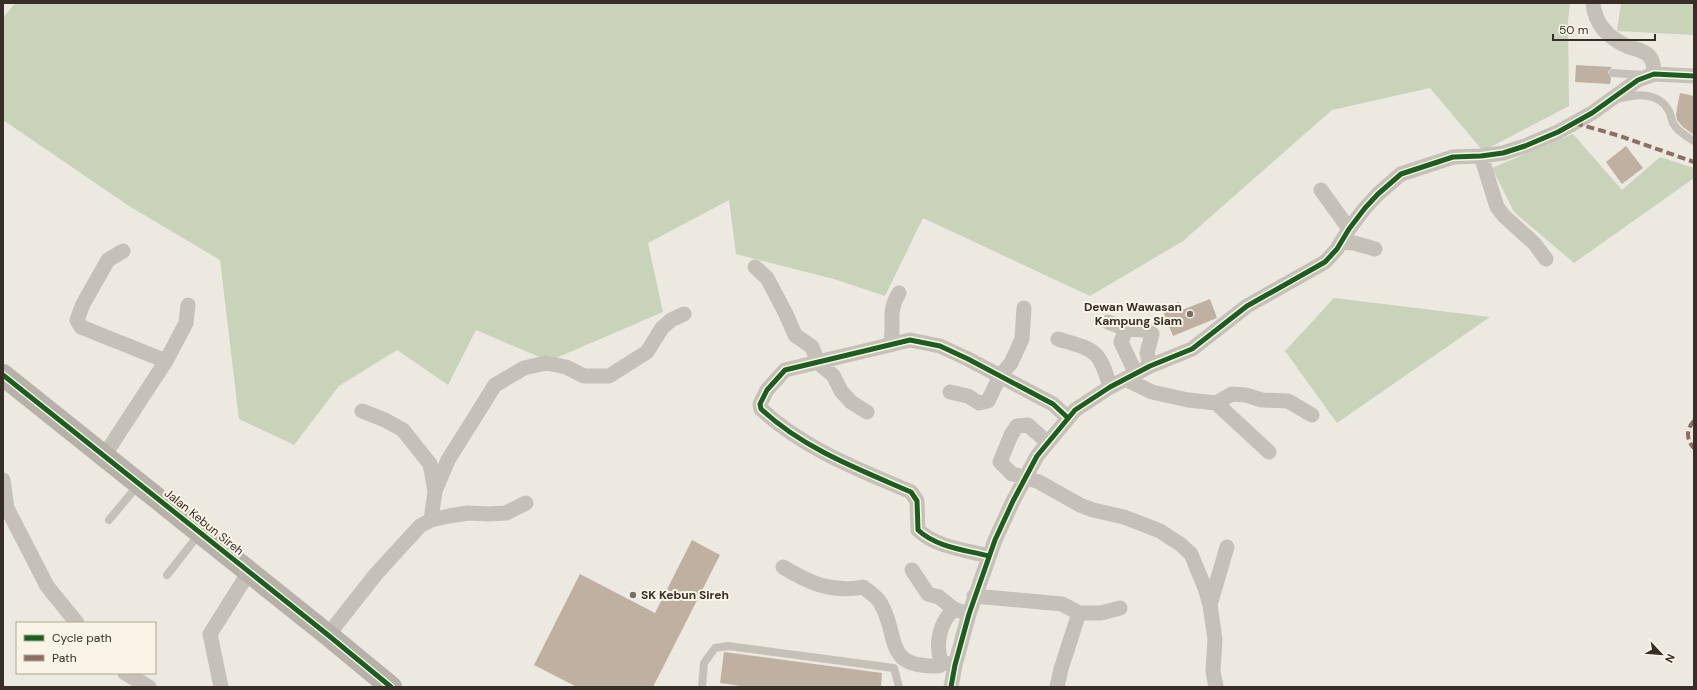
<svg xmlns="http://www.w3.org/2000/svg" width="1697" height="690" viewBox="0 0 1697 690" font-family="'DM Sans',sans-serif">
	<rect width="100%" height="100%" fill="#ece9e0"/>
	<path fill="#c9d3ba" d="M15,3H1570L1568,20L1569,106L1483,151L1430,88L1332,110L1183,241L1090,296L923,218L885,296L834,279L736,254L729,200L648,243L663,312L549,361L476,330L448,385L397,350L339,386L294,445L239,419L220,260L129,206L3,120V18Z
		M1621,3H1694V35L1617,31Z
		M1573,134L1622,190L1660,157L1694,168V178L1574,263L1514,212L1492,168Z
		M1334,298L1490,317L1337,423L1285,351Z"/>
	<path fill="#c0b0a1" d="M1576,65L1612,67L1608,72L1611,78L1610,84L1575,82Z
		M1680,93L1694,96V135L1683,127L1677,120L1676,114Z
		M1626,146L1643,168L1622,184L1606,162Z
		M1210,299L1217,318L1173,336L1162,309L1179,302L1182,310Z
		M692,540L720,555L653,687H577L534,665L580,574L655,613Z
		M724,652L882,673L881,687H748L720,683Z"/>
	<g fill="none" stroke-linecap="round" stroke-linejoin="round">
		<path stroke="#c5c1b9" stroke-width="8" d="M1613,73L1643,75
			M1618,99C1636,94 1658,91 1669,111C1671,114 1671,119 1673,123C1677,131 1687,137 1694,141
			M109,520L139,484
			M167,575L200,533
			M702,687L704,663L715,648L728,646L894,668L899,687"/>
		<path stroke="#c5c1b9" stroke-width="15" d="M1593,3C1595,25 1610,39 1629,47C1635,49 1642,50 1647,54C1653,58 1654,66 1654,74
			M1481,156L1497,207L1504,216L1534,243L1546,259
			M1321,190L1349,229
			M1341,242L1354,243L1375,249
			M123,251L108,260L83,304L77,320L81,327L166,361
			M755,267L767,278L786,314L795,335L812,347L818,363L833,375L841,391L851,402L867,412
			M1108,322L1126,329L1144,330L1152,334L1147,353L1150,366
			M1126,329L1121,342L1136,374
			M1058,339C1094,350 1099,348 1110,387
			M890,345C896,324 886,314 899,293
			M1125,379L1152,392L1188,400L1216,403L1232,394L1246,395L1262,400L1288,401L1312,415
			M950,392L968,396L979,403L988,401L1000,376L1011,363L1022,339L1024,308
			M1216,403L1269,452
			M362,411L385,420L403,430L430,464L435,491L431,520
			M1047,442L1028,425L1017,426L1011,435L1000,462L1012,474L1025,477L1039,482L1080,505L1093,510L1124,517L1160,531L1180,544L1191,554L1205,588L1210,605L1215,639L1213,671L1216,687
			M104,456L166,361L186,323L188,305
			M3,480L7,508L47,586L77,623
			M435,491L448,460L495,385L524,368L546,363L566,367L584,376H609L647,352L662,328L671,320L684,314
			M989,556C965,550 936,547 918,530L917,501L911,492C858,469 804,449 761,409L760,404L767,390L785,370L910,340L940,346L968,359L1053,404L1068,418
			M783,567C809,583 832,593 863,587C869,592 878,597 881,604C900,638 883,668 939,666L941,662
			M912,570L928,594L939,597L954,609L969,614
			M974,596L1062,604L1079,613H1101L1120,608
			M1210,605L1227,547
			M328,635L376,574L420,526L431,520L449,516L468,513L489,514L506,513L526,503
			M949,664L941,662C935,643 940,622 954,609
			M125,673L149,687
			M221,687L210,634L249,572
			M951,687L955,665L969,614L995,540L1013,501L1037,456L1075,410L1110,387L1150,366L1192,349L1247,306L1325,262L1337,249L1349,229L1365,208L1378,194L1401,174L1453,157L1481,156L1503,153L1525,146L1558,132L1592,113L1638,80L1654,74L1694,76
			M1057,687L1061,669L1079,613"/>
		<path stroke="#b6b1a9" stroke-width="22" d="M3,375L328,635L391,687"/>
		<path stroke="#8d6e63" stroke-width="4" stroke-dasharray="8 4" stroke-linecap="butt" d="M1575,123L1620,136L1694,162
			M1694,421C1686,429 1686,440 1694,448"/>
		<g stroke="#f9f4e6" stroke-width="8">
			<path id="cycleway" d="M3,375L328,635L391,687
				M989,556C965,550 936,547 918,530L917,501L911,492C858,469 804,449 761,409L760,404L767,390L785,370L910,340L940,346L968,359L1053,404L1068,418
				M951,687L955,665L969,614L995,540L1013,501L1037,456L1075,410L1110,387L1150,366L1192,349L1247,306L1325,262L1337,249L1349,229L1365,208L1378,194L1401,174L1453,157L1481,156L1503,153L1525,146L1558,132L1592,113L1638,80L1654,74L1694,76"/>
		</g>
		<use href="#cycleway" stroke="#1b5e20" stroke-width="5"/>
	</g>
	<g fill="#766f68" stroke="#f9f4e6" stroke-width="1.5">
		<circle cx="1190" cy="314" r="4"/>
		<circle cx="633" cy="595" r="4"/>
	</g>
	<g text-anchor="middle" stroke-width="4" stroke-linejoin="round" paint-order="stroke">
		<g font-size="12" font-weight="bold" fill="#362e27" stroke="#f9f4e6" text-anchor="end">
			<text x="1182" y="311">Dewan Wawasan<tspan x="1182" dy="14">Kampung Siam</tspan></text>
			<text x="641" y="599" text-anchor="start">SK Kebun Sireh</text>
		</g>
		<g font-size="12" fill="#362e27" stroke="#f9f4e6">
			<text transform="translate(204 522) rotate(39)" y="4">Jalan Kebun Sireh</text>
		</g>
	</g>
	<rect width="1697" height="690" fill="none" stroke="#362e27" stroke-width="8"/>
	<rect x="16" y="622" width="140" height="52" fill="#f9f4e6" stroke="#aba59a"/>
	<rect x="24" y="635" width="20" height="6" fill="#1b5e20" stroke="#aba59a"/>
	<text x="52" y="642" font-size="12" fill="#362e27">Cycle path</text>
	<rect x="24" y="655" width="20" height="6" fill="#8d6e63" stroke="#aba59a"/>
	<text x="52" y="662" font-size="12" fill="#362e27">Path</text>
	<g transform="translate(1661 654) rotate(116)" stroke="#f9f4e6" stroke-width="3" paint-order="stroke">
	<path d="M0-3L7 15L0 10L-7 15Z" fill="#362e27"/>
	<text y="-6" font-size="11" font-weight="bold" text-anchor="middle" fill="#362e27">N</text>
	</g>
	<path d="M1553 34v6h102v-6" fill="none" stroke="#362e27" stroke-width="2"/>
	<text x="1559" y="34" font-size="12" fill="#362e27" stroke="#f9f4e6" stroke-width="3" paint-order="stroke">50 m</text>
</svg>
